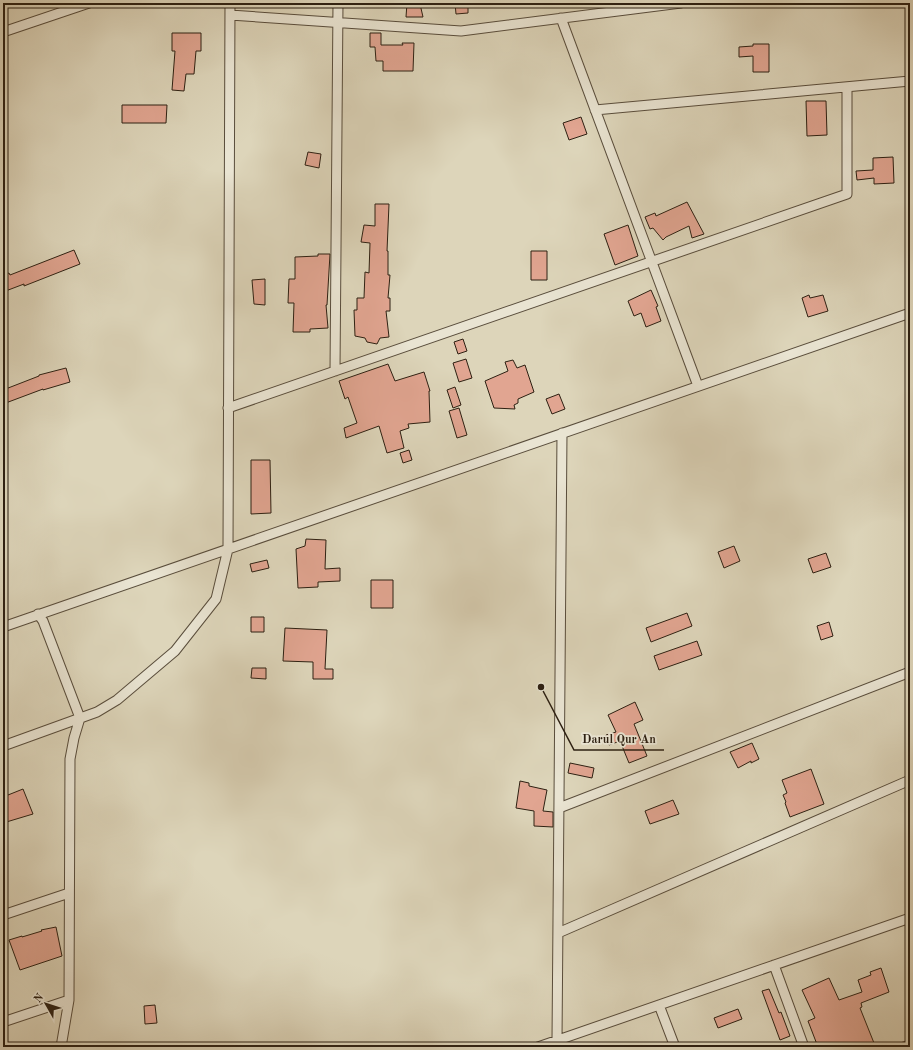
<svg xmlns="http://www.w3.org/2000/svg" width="913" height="1050" viewBox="0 0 913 1050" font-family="'Old Standard TT',serif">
	<rect width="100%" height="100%" fill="#ddd5ba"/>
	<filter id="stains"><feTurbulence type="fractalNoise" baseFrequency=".005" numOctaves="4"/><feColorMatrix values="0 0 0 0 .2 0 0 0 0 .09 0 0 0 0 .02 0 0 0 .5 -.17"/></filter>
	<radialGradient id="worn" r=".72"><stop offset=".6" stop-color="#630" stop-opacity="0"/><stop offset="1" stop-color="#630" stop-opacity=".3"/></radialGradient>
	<path fill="#e1a591" stroke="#2d2012" d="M407,3L420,4L423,17H406Z
		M455,3H468V13L456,14Z
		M172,33H201V51H196L194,74H186L184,91L172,90L175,51H172Z
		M370,33H381V45H403L402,43H414L413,71H383V61H376L375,47H370Z
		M753,44H769V72H753V56L739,57V47L753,46Z
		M806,101H826L827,135L807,136Z
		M122,105H167L166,123H122Z
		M581,117L587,134L569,140L563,123Z
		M308,152L321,154L319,168L305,165Z
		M893,157L894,183L874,184V178L857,180L856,171L873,170V158Z
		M687,202L704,234L692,238L689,226L666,237L663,240L653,228L650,229L645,217L655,213L656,216Z
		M375,204H389L387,251H388V275H390L388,298H390V311H386L389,337L380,338L377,344L367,342L365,338L355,336L354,310H357V298H364L365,272L369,273L370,243L361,242L364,225L375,226Z
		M628,225L638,256L615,265L604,234Z
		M74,250L80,264L24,286V284L3,292V275L9,273L10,275Z
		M531,251H547V280H531Z
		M318,254H330L327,305H326L328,328L310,329V332H293L294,303H288L289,279H295V257L318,256Z
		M265,279V305L254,304L252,280Z
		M651,290L658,306L656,307L661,321L646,327L641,313L634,316L628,301Z
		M809,295L810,298L823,295L828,311L808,317L802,298Z
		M463,339L467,351L458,354L454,342Z
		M466,359L472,378L459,382L453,363Z
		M513,360L517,368L525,365L534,392L518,399V403L514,405L515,409L494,408L485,381L508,371L505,362Z
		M388,364L395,381L424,372L430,391H429L430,422L408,424L409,428L400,431L404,448L387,453L379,426L346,438L344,428L357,423L348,397L345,399L339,381Z
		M66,368L70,382L43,390V389L3,404V390L39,376V375Z
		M455,387L461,405L453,408L447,390Z
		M559,394L565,409L552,414L546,399Z
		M459,408L467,435L457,438L449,411Z
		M409,450L412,460L403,463L400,453Z
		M251,460H270L271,513L251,514Z
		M306,539L326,540L325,569L340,568V581L318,582V587L298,588L296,549L305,546Z
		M734,546L740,561L724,568L718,552Z
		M826,553L831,567L813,573L808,559Z
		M267,560L269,568L252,572L250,564Z
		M371,580H393V608H371Z
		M687,613L692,626L651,642L646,628Z
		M251,617H264V632H251Z
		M829,622L833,636L821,640L817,626Z
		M285,628L327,630L325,669H333V679H313V662L283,661Z
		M697,641L702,655L659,670L654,656Z
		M252,668H266V679L251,678Z
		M635,702L643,720L634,724L647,756L629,763L620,741L609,745L606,735L616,732L608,715Z
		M752,743L759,759L751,763V761L738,768L730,752Z
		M570,763L594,768L592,778L568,773Z
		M811,769L824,804L790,817L785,803L786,802L783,795L787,793L782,780Z
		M520,781L529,783V786L547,790L543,811L553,812V827L534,826V811L516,808Z
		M23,789L33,814L3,823V797Z
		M673,800L679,814L650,824L645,811Z
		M56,927L62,956L20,970L9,940L22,936V937L42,931L41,930Z
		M881,968L889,992L861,1003L862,1007L860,1008L874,1043L863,1047H818L808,1021L815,1018L802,990L829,978L839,1000L862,992L858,980L871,975L870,972Z
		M769,989L779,1013L781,1012L790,1036L780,1040L762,991Z
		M155,1005L157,1023L145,1024L144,1006Z
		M738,1009L742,1019L718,1028L714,1018Z"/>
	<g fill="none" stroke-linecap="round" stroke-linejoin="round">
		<g stroke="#594d3c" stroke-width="11">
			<path id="street" d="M230,15L461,31L681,3
				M561,18L698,386
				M3,32L89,3
				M595,110L910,81
				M335,371L338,3
				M228,408L847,194V87
				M38,614L43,621L80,718L74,738L70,759L69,1000L61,1047
				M3,627L910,313
				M3,746L97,712L117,700L175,651L216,599L228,549L230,3
				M559,808L910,672
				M3,915L69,893
				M558,933L910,780
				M774,965L804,1047
				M659,1005L675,1047
				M3,1022L69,1000
				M557,1040L562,433
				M538,1047L910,918
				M904,1047L910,1045"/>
		</g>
		<use href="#street" stroke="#e9e4d2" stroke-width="9"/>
	</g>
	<path fill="none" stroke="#2d2012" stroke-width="1.5" d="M541 687L574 750H664"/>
	<circle fill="#2d2012" stroke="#e9e4d2" stroke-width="1.5" cx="541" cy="687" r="4"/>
	<g font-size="12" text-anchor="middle" font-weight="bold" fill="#2d2012" stroke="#e9e4d2" stroke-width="3.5" stroke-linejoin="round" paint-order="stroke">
		<text x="619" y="743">Darul Qur An</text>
	</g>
	<rect width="913" height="1050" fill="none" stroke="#ddd5ba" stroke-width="16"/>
	<rect x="4" y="4" width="905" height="1042" fill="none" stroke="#2d2012" stroke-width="2"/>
	<rect x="8" y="8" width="897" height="1034" fill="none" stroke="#2d2012"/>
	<g transform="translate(46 1004) rotate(309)" stroke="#e9e4d2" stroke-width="3" paint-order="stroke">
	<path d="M0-3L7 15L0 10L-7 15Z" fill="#2d2012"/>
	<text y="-6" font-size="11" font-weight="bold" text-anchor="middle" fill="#2d2012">N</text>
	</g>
	<rect width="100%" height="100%" filter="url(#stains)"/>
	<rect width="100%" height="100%" fill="url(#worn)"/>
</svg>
